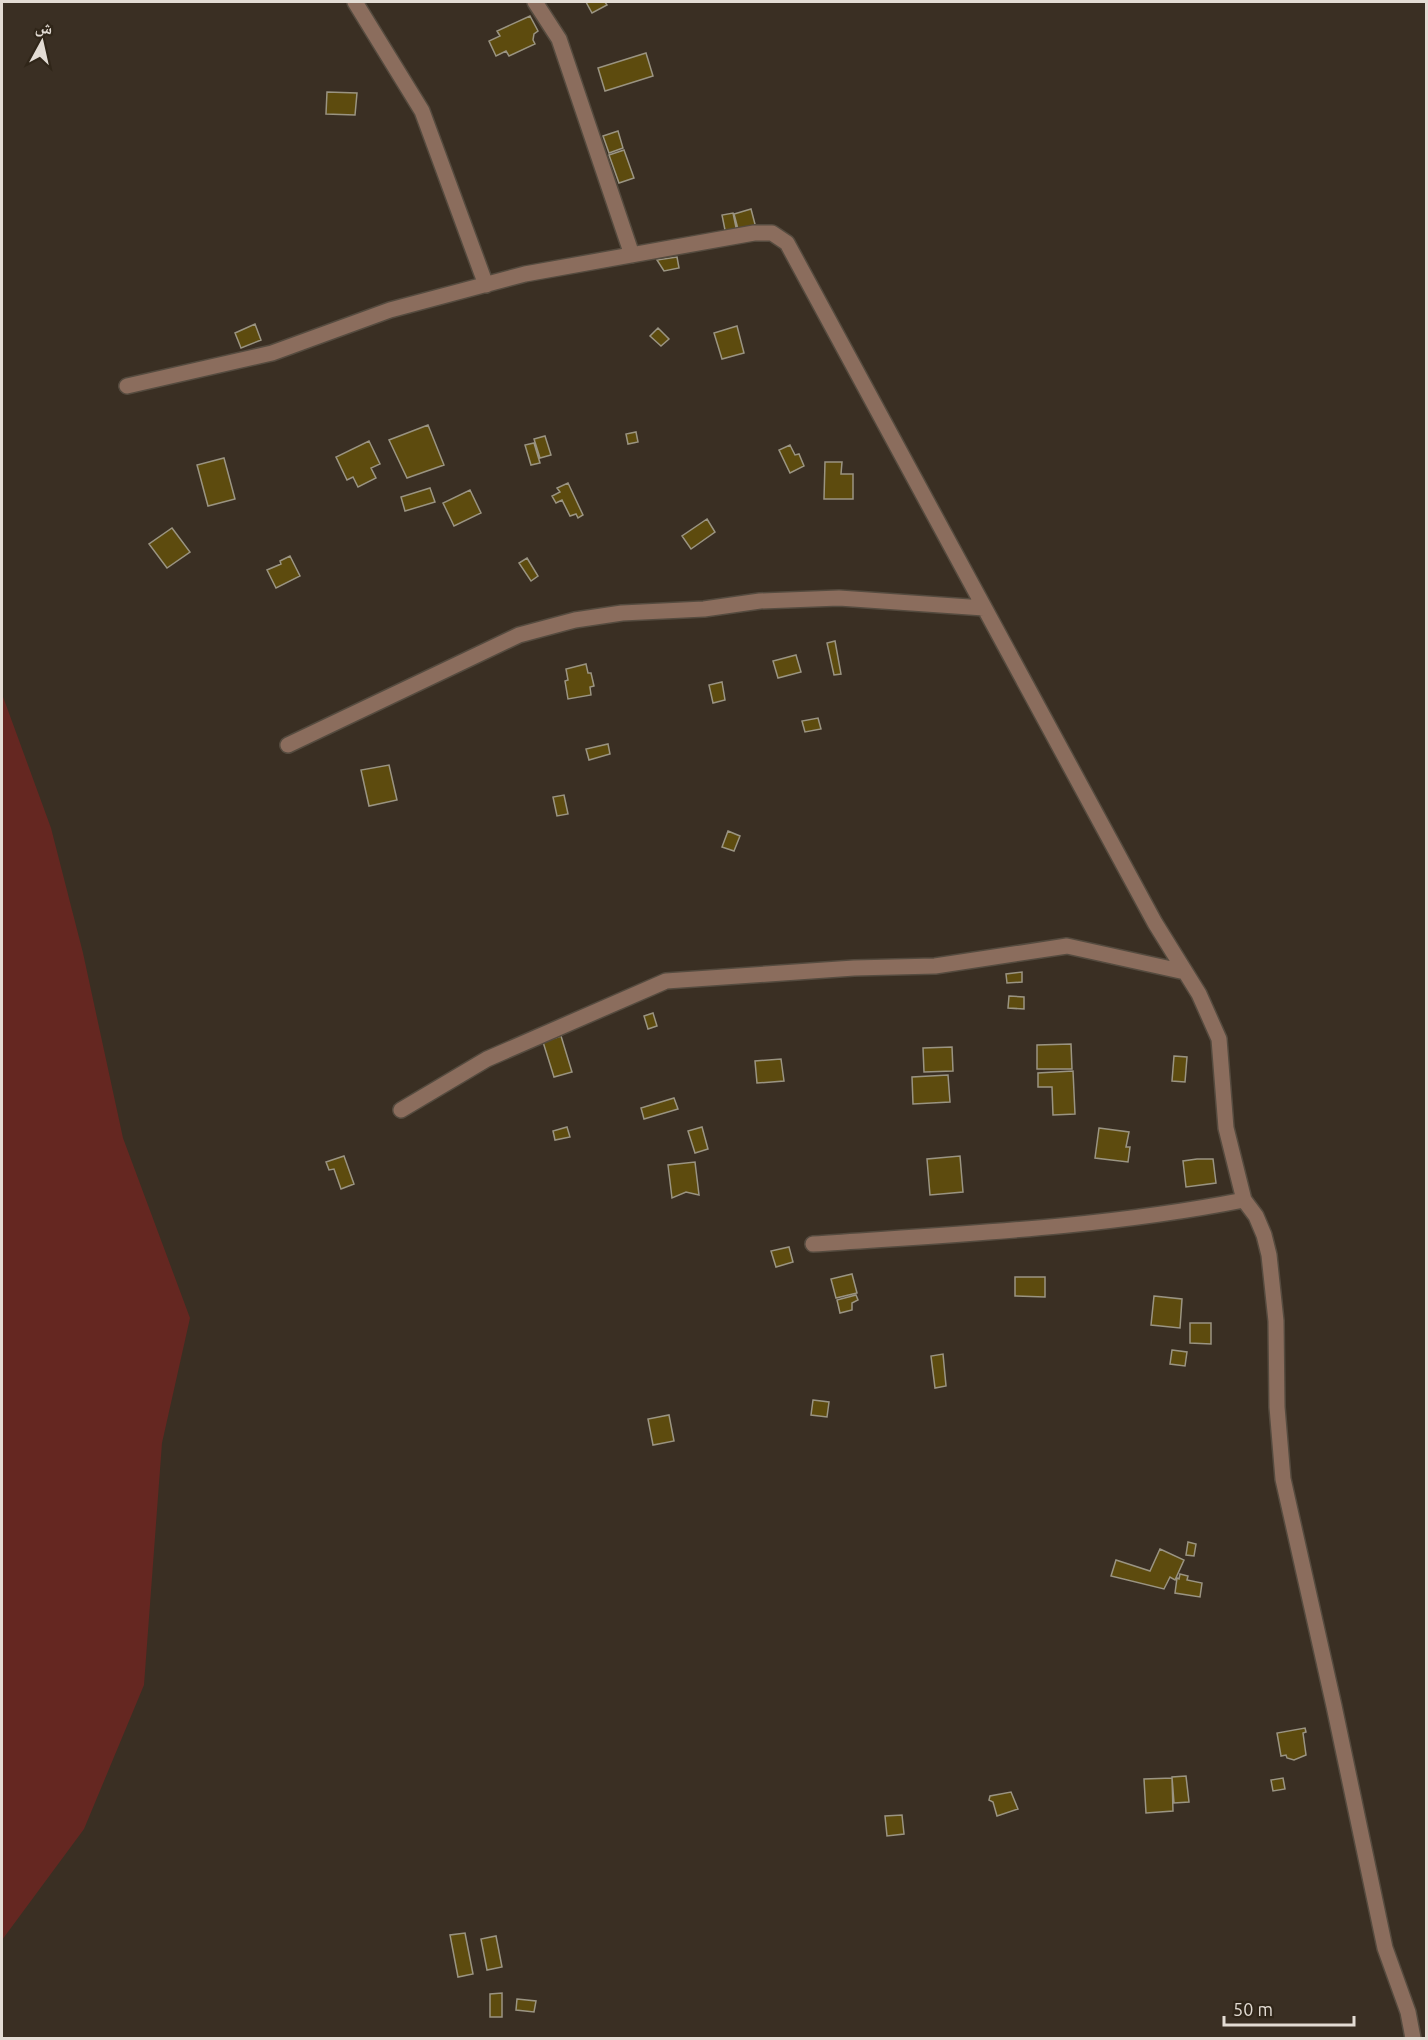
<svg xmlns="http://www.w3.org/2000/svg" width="1428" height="2040" viewBox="0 0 1428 2040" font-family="Ubuntu,'Noto Naskh Arabic',sans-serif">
	<rect width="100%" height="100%" fill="#3a2f23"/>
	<path fill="#652721" d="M2,694L51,828L83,953L123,1138L190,1318L162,1443L144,1685L84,1829L2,1940Z"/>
	<path fill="#5d4b0e" stroke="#9a9482" stroke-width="1.5" d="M586,2H605L607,5L592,13Z
		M530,16L538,31L534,34L533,40L535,44L509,56L506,51L496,56L489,41L500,36L497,31Z
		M646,53L653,76L605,91L598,68Z
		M327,92L357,93L355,115L326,114Z
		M618,131L623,148L609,153L603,136Z
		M624,150L634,178L619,183L609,155Z
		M751,209L756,228L739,233L734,214Z
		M733,213L737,232L726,235L722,215Z
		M677,257L679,268L664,271L657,260Z
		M255,324L261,340L241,348L235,333Z
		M737,326L744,353L722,359L714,333Z
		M658,328L669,339L661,346L650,336Z
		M428,425L444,465L407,478L389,440Z
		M636,432L638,442L628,444L626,434Z
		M545,436L551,455L540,458L534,439Z
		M369,441L380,464L371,468L376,478L358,487L353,477L347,480L336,457Z
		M534,443L540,463L531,465L525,445Z
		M790,445L795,455L799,454L804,466L790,473L779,450Z
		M224,458L235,499L208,506L197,465Z
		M825,462H842L841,474H853V499H824Z
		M568,483L583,515L578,518L576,514L570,516L562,500L556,503L552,496L560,492L557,488Z
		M430,488L435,502L405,511L401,497Z
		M470,490L481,513L454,526L443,503Z
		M707,519L715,532L691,549L682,536Z
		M172,528L190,552L167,568L149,544Z
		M290,556L300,576L276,588L267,570L281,564L280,561Z
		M527,558L538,576L531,581L519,563Z
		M835,641L841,674L834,675L827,643Z
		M796,655L801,672L778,678L773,661Z
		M586,664L588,673H591L594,686L590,687L591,695L568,699L565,681L568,680L566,669Z
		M722,682L725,700L713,703L709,685Z
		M818,718L821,729L805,732L802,721Z
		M608,744L610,754L589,760L586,749Z
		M389,765L397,800L369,806L361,770Z
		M564,795L568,814L557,816L553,797Z
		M728,831L740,836L734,851L722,847Z
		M1022,972V982L1007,983L1006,974Z
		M1009,996L1024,997V1009L1008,1008Z
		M653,1013L657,1026L648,1029L644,1016Z
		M561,1036L572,1072L554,1077L543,1042Z
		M1071,1044L1072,1069H1037V1045Z
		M952,1047L953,1071L924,1072L923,1048Z
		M1174,1056L1187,1057L1185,1082L1172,1081Z
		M781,1059L784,1081L757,1083L755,1061Z
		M1073,1071L1075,1114L1053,1115L1052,1087H1038V1073Z
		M948,1075L950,1102L913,1104L912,1077Z
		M674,1098L678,1109L644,1119L641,1108Z
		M567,1127L570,1137L555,1140L553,1131Z
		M702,1127L708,1149L695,1153L688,1131Z
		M1099,1128L1129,1132L1126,1147H1130L1128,1162L1095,1158Z
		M344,1156L354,1184L341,1189L334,1169L329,1170L326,1162Z
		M960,1156L963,1192L930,1195L927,1159Z
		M1197,1159H1213L1216,1183L1186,1187L1183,1161Z
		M695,1162L699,1195L686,1192L672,1198L668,1165Z
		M789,1247L793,1262L776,1267L771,1251Z
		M852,1274L857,1293L836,1298L831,1279Z
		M1015,1277H1045V1297L1015,1296Z
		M856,1295L858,1300L852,1303V1310L840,1313L837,1300Z
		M1154,1296L1182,1299L1180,1328L1151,1325Z
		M1190,1323H1211V1344L1190,1343Z
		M1172,1350L1187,1352L1185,1366L1170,1364Z
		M943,1354L946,1386L935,1388L931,1356Z
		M813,1400L829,1402L827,1417L811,1415Z
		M669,1415L674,1441L653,1445L648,1419Z
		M1188,1542L1196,1544L1194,1556L1186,1555Z
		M1160,1549L1184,1560L1175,1580L1170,1577L1164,1589L1111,1576L1116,1560L1150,1571Z
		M1180,1574L1188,1576L1187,1580L1202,1583L1200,1597L1175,1593L1177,1578L1179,1579Z
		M1305,1728L1306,1732L1303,1733L1306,1755L1294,1760L1287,1758L1286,1755L1281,1756L1277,1733Z
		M1186,1776L1189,1802L1174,1803L1172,1777Z
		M1172,1778L1173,1811L1146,1813L1144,1779Z
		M1283,1778L1285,1789L1273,1791L1271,1780Z
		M1011,1792L1018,1809L997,1816L993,1802L989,1800L990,1796Z
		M902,1815L904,1834L887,1836L885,1816Z
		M465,1933L473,1974L458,1977L450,1935Z
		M496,1936L502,1967L487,1970L481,1939Z
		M502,1993V2017H490V1994Z
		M517,1999L536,2001L534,2012L516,2010Z"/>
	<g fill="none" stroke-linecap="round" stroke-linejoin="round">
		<g stroke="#554b3f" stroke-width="18">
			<path id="minor" d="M355,2L422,111L486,285
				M535,2L559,39L632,255
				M127,386L272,353L390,310L525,274L754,233H772L787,243L1155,923L1199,994L1219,1039L1226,1128L1244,1200L1256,1216L1264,1235L1269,1255L1276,1321L1277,1407L1283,1479L1334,1706L1385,1948L1408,2012L1413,2038
				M288,745L519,635L575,620L622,613L704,609L760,601L839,598L984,608
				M401,1110L487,1059L666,981L854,968L935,966L1067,946L1185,972
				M813,1244C956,1234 1102,1228 1244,1200"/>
		</g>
		<use href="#minor" stroke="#8b6d5d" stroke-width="15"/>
	</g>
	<rect width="1428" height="2040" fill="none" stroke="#e3dcd4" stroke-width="6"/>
	<g transform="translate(42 42) rotate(8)" stroke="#302619" stroke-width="4.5" paint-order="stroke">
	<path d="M0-4.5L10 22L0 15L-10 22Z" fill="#e3dcd4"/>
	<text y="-9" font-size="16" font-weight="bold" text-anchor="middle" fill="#e3dcd4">ش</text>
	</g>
	<path d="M1224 2016v9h130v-9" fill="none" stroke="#e3dcd4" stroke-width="3"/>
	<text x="1233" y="2016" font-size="18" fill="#e3dcd4" stroke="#302619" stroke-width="4.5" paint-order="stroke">50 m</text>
</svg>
